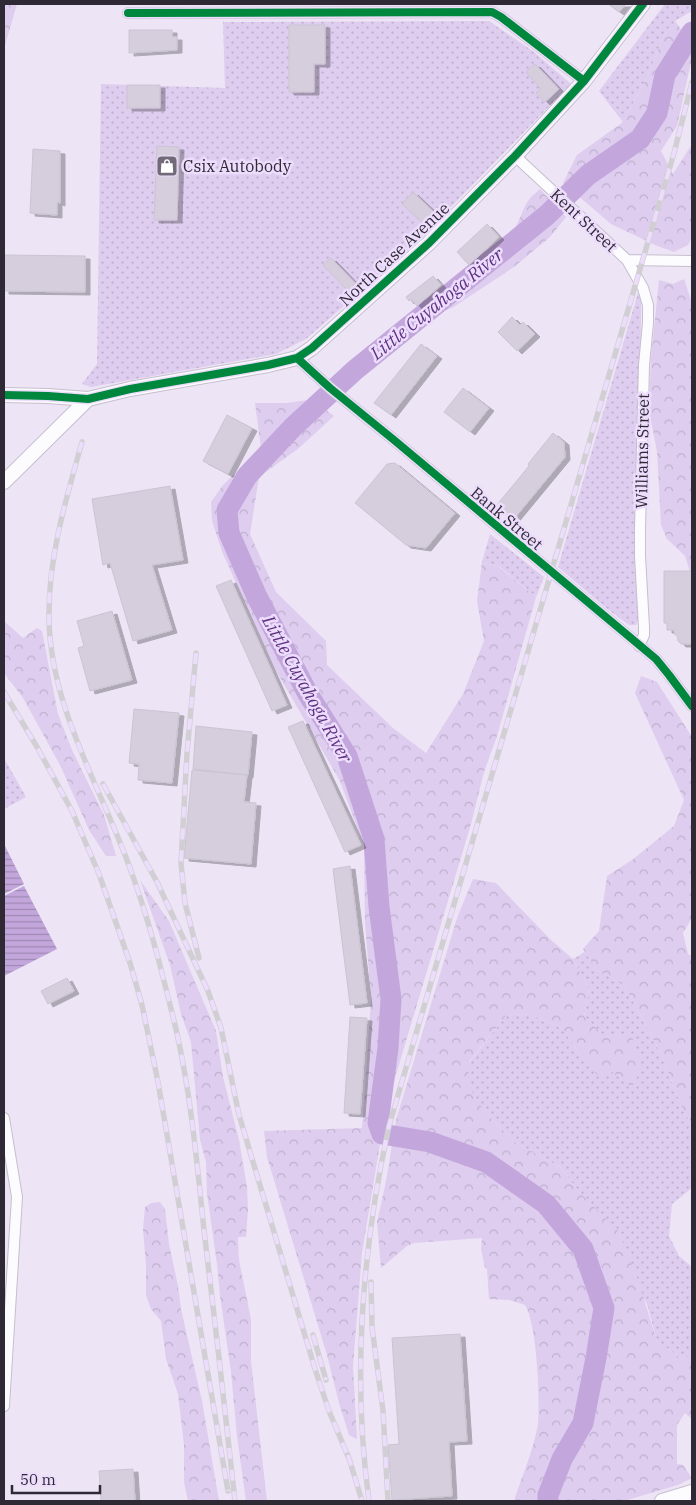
<svg xmlns="http://www.w3.org/2000/svg" width="696" height="1505" viewBox="0 0 696 1505" font-family="'IBM Plex Serif',serif">
	<defs>
		<pattern id="green-dots" width="8" height="8" patternUnits="userSpaceOnUse" patternTransform="scale(1.25)"><rect width="8" height="8" fill="#decdef"/><path d="M2 2h.1M6 6h.1" fill="none" stroke="#bfb0ce" stroke-width="1.8" stroke-linecap="round"/></pattern>
		<pattern id="forest-crowns" width="20" height="18" patternUnits="userSpaceOnUse" patternTransform="scale(1.25)"><rect width="20" height="18" fill="#decdef"/><path d="M2 6a3 3 0 1 1 6 0M12 15a3 3 0 1 1 6 0" fill="none" stroke="#bfb0ce"/></pattern>
		<pattern id="water-rules" width="6" height="5" patternUnits="userSpaceOnUse" patternTransform="scale(1.25)"><rect width="6" height="5" fill="#c3a7dc"/><path d="M0 2.5h6" fill="none" stroke="#9f88b3"/></pattern>
		<filter id="shadow"><feDropShadow dx="5" dy="3" stdDeviation="0" flood-color="#0004"/></filter>
	</defs>
	<rect width="100%" height="100%" fill="#ede4f6"/>
	<path fill="url(#green-dots)" d="M665,4H692V11L675,21L663,37L649,73L623,122L599,91Z
		M489,21L534,52L571,84L415,244L306,339L276,354L91,387L82,384L97,364L101,84L225,88L223,22Z
		M638,293L641,301V323L637,505L639,619L636,625H629L606,608L558,567Z
		M490,534L544,577L536,597L500,567L482,562Z
		M4,758L26,797L4,809Z
		M585,952L597,970L625,986L661,1054L685,1115L692,1122V1188L672,1204L669,1236L679,1256L692,1267V1356L682,1359L657,1341L647,1304L580,1193L560,1167L516,1143L485,1112L467,1085L469,1063L507,1014L532,1015L563,1029L588,1066L602,1034L584,1016L589,989L573,959Z"/>
	<path fill="url(#forest-crowns)" d="M4,4H17L4,49Z
		M675,21L692,44V58L677,126L661,151L673,174L692,144V237L688,245L674,252L655,245L611,224L563,183L577,155L623,122L649,73L663,37Z
		M540,189L566,217L550,237L514,267L452,308L440,312L432,311V305L458,284L514,231L526,204L531,197Z
		M684,279L692,303V578L685,556L667,539L661,525L657,452L649,410L651,358L659,280L673,284Z
		M309,400L321,406L334,416L299,448L259,477L250,534L276,592L326,641L327,665L393,728L426,753L463,694L484,641L477,601L482,562L499,567L536,597L497,736L484,772L471,824L386,1108L362,1253L353,1366L357,1439L349,1435L339,1403L327,1355L267,1157L264,1131L362,1128L371,1000L365,922L364,846L340,781L275,669L223,554L212,521L211,502L223,485L261,448L255,403H286Z
		M4,621L23,638L37,628L42,631L58,714L72,750L104,815L116,856H106L89,830L60,765L23,698L4,673Z
		M641,676L657,682L692,737V918L683,933L688,954L692,956V1122L685,1115L661,1054L625,986L597,970L583,949L599,931L607,876L632,860L674,826L684,800L635,693Z
		M473,879L496,883L550,939L573,959L589,989L584,1016L602,1034L632,1037L642,1067L632,1087L612,1072L598,1075L588,1066L563,1029L532,1015L507,1014L469,1062L468,1085L485,1112L516,1143L560,1167L580,1193L618,1231L637,1277L657,1341L682,1359L692,1356V1419L685,1413L677,1425V1464L683,1465L692,1478L678,1485L624,1501H514C521,1479 535,1446 538,1423C540,1399 537,1324 525,1305L509,1300L489,1299L487,1269L485,1268L481,1249L482,1238L414,1243L407,1246L381,1268L377,1222L386,1181L396,1120L457,918Z
		M140,880L169,921L216,1031L223,1077L239,1140L247,1187L248,1210L246,1237H238L239,1260L251,1319V1361L267,1501H246L237,1436L231,1372L220,1296L217,1264L207,1194L206,1162L200,1140L191,1042L181,1014L170,965Z
		M160,1202L165,1209L169,1244L178,1286L181,1309L202,1401L219,1501H188L184,1482V1445L178,1394L166,1359L161,1321L151,1309L146,1295V1265L143,1229L145,1207L151,1203Z"/>
	<path fill="url(#water-rules)" d="M4,844L24,884L4,894Z
		M24,886L57,949L4,976V896Z"/>
	<g fill="none" stroke-linecap="round" stroke-linejoin="round">
		<path stroke="#c3a7dc" stroke-width="21" d="M548,1501V1495L562,1459L583,1423L596,1358L604,1308L583,1249L546,1204L486,1162L430,1142L382,1134L378,1123L388,1048L391,999L379,907L374,839L347,756L308,694L257,597L229,533L227,510L247,476L293,427L355,370L547,215L588,175L640,139L657,113L665,75L692,32"/>
	</g>
	<path fill="#d6cedc" stroke="#cbc4d2" filter="url(#shadow)" d="M608,4H626L619,12Z
		M289,25H325V64H314V92H289Z
		M129,30H172V37H177V50L129,53Z
		M535,64L559,89L545,102L536,93L541,89L526,72Z
		M127,85H160V108H127Z
		M157,146L179,147L177,220H154Z
		M33,149L60,151V203L57,202V215L30,213Z
		M413,192L437,215L426,226L402,204Z
		M487,224L499,237L469,265L457,252Z
		M4,255L85,256V292L4,291Z
		M331,258L359,287L351,294L323,265Z
		M433,276L441,285L417,306L411,299L409,301L406,297Z
		M512,317L520,325L523,322L535,334L517,351L498,332Z
		M421,344L437,356L391,415L374,403Z
		M463,388L489,408L470,432L444,412Z
		M227,415L252,428L228,474L203,461Z
		M553,433L564,442L565,457L513,520L496,506L529,466L528,464Z
		M395,463L455,513L426,548L406,545L355,503L387,464Z
		M170,486L183,560L152,565L172,630L133,641L110,563L103,565L92,499Z
		M664,571H692V644H681L678,641L677,635H675L674,630H667V623H664Z
		M231,580L287,705L272,711L216,586Z
		M112,611L132,680L90,691L78,648L84,646L77,621Z
		M134,709L179,713L172,783L138,780L139,764L129,763Z
		M303,721L361,845L345,852L288,727Z
		M196,726L252,732L248,775L193,769Z
		M192,770L247,775L244,802L256,803L251,864L184,858Z
		M350,866L367,1003L350,1005L333,869Z
		M67,978L74,991L48,1004L41,991Z
		M350,1017L367,1018L360,1114L344,1113Z
		M460,1334L467,1441L449,1442L452,1496L392,1500L388,1445L399,1444L392,1338Z
		M133,1469L135,1501H101L99,1471Z"/>
	<g fill="none" stroke-linecap="round" stroke-linejoin="round">
		<g stroke="#c6bfcd" stroke-width="12">
			<path id="street" d="M128,13L492,12L501,17L584,81
				M515,156L627,260L692,261
				M627,260L643,288L648,305V323L644,365L640,529V556L644,627V635L639,646
				M297,358L330,388L394,440L656,659L669,675L692,706
				M4,1118L17,1197L4,1406"/>
		</g>
		<g stroke="#c6bfcd" stroke-width="16">
			<path id="secondary" d="M4,395L48,396L88,399L130,389L268,365L297,358L312,348L429,243L515,156L584,81L643,4
				M4,482L88,399
				M662,1501L692,1492"/>
		</g>
		<use href="#street" stroke="#fcfbfe" stroke-width="10"/>
		<use href="#secondary" stroke="#fcfbfe" stroke-width="14"/>
		<g stroke="#d2cfd4" stroke-width="5.5">
			<path id="rail" d="M82,442C66,499 48,558 49,618C50,708 102,789 131,871C150,923 163,976 176,1029C191,1095 197,1163 204,1230C215,1320 225,1411 235,1501
				M196,653L187,753L181,863L185,903L199,958
				M4,692L37,747L72,811L99,874L130,963L142,1005L158,1082L228,1491
				M103,784L157,882L208,991L221,1028L239,1115L315,1369L329,1411L350,1461
				M371,1282L372,1327L383,1411L388,1501
				M313,1335L326,1380
				M348,1455L362,1501
				M369,1501C352,1376 362,1249 389,1126L674,153L692,82"/>
		</g>
		<use href="#rail" stroke="#edddfd" stroke-width="4" stroke-dasharray="11" stroke-linecap="butt"/>
		<g stroke="#edddfd" stroke-width="11">
			<path id="cycleway" d="M128,13L492,12L501,17L584,81
				M297,358L330,388L394,440L656,659L669,675L692,706
				M4,395L48,396L88,399L130,389L268,365L297,358L312,348L429,243L515,156L584,81L643,4"/>
		</g>
		<use href="#cycleway" stroke="#00873e" stroke-width="8"/>
	</g>
	<defs>
		<g id="shop-square" transform="scale(1.125)"><rect x="-9" y="-9" width="18" height="18" rx="4" fill="#726a79" stroke="#edddfd"/><path d="M-5-2.5h2.3a2.7 3.5 0 0 1 5.4 0H5L5.5 6h-11ZM-1.5-2.5h3a1.5 2.3 0 0 0-3 0Z" fill="#fff"/></g>
	</defs>
	<g fill-rule="evenodd">
		<use href="#shop-square" x="167" y="166"/>
	</g>
	<g text-anchor="middle" stroke-width="5" stroke-linejoin="round" paint-order="stroke">
		<g font-size="16" fill="#2f2935" stroke="#edddfd" text-anchor="start">
			<text x="183" y="172">Csix Autobody</text>
		</g>
		<g font-size="16" fill="#2f2935" stroke="#edddfd">
			<text transform="translate(584 220) rotate(43)" y="6">Kent Street</text>
			<text transform="translate(394 254) rotate(-43)" y="6">North Case Avenue</text>
			<text transform="translate(642 451) rotate(-89)" y="6">Williams Street</text>
			<text transform="translate(507 518) rotate(40)" y="6">Bank Street</text>
		</g>
		<g font-size="18" font-style="italic" fill="#603282" stroke="#edddfd">
			<text transform="translate(437 304) rotate(-39)" y="6">Little Cuyahoga River</text>
			<text transform="translate(307 689) rotate(61)" y="6">Little Cuyahoga River</text>
		</g>
	</g>
	<rect width="696" height="1505" fill="none" stroke="#2f2935" stroke-width="10"/>
	<path d="M12 1485v8h88v-8" fill="none" stroke="#2f2935" stroke-width="2.5"/>
	<text x="20" y="1485" font-size="15" fill="#2f2935" stroke="#edddfd" stroke-width="4" paint-order="stroke">50 m</text>
</svg>
